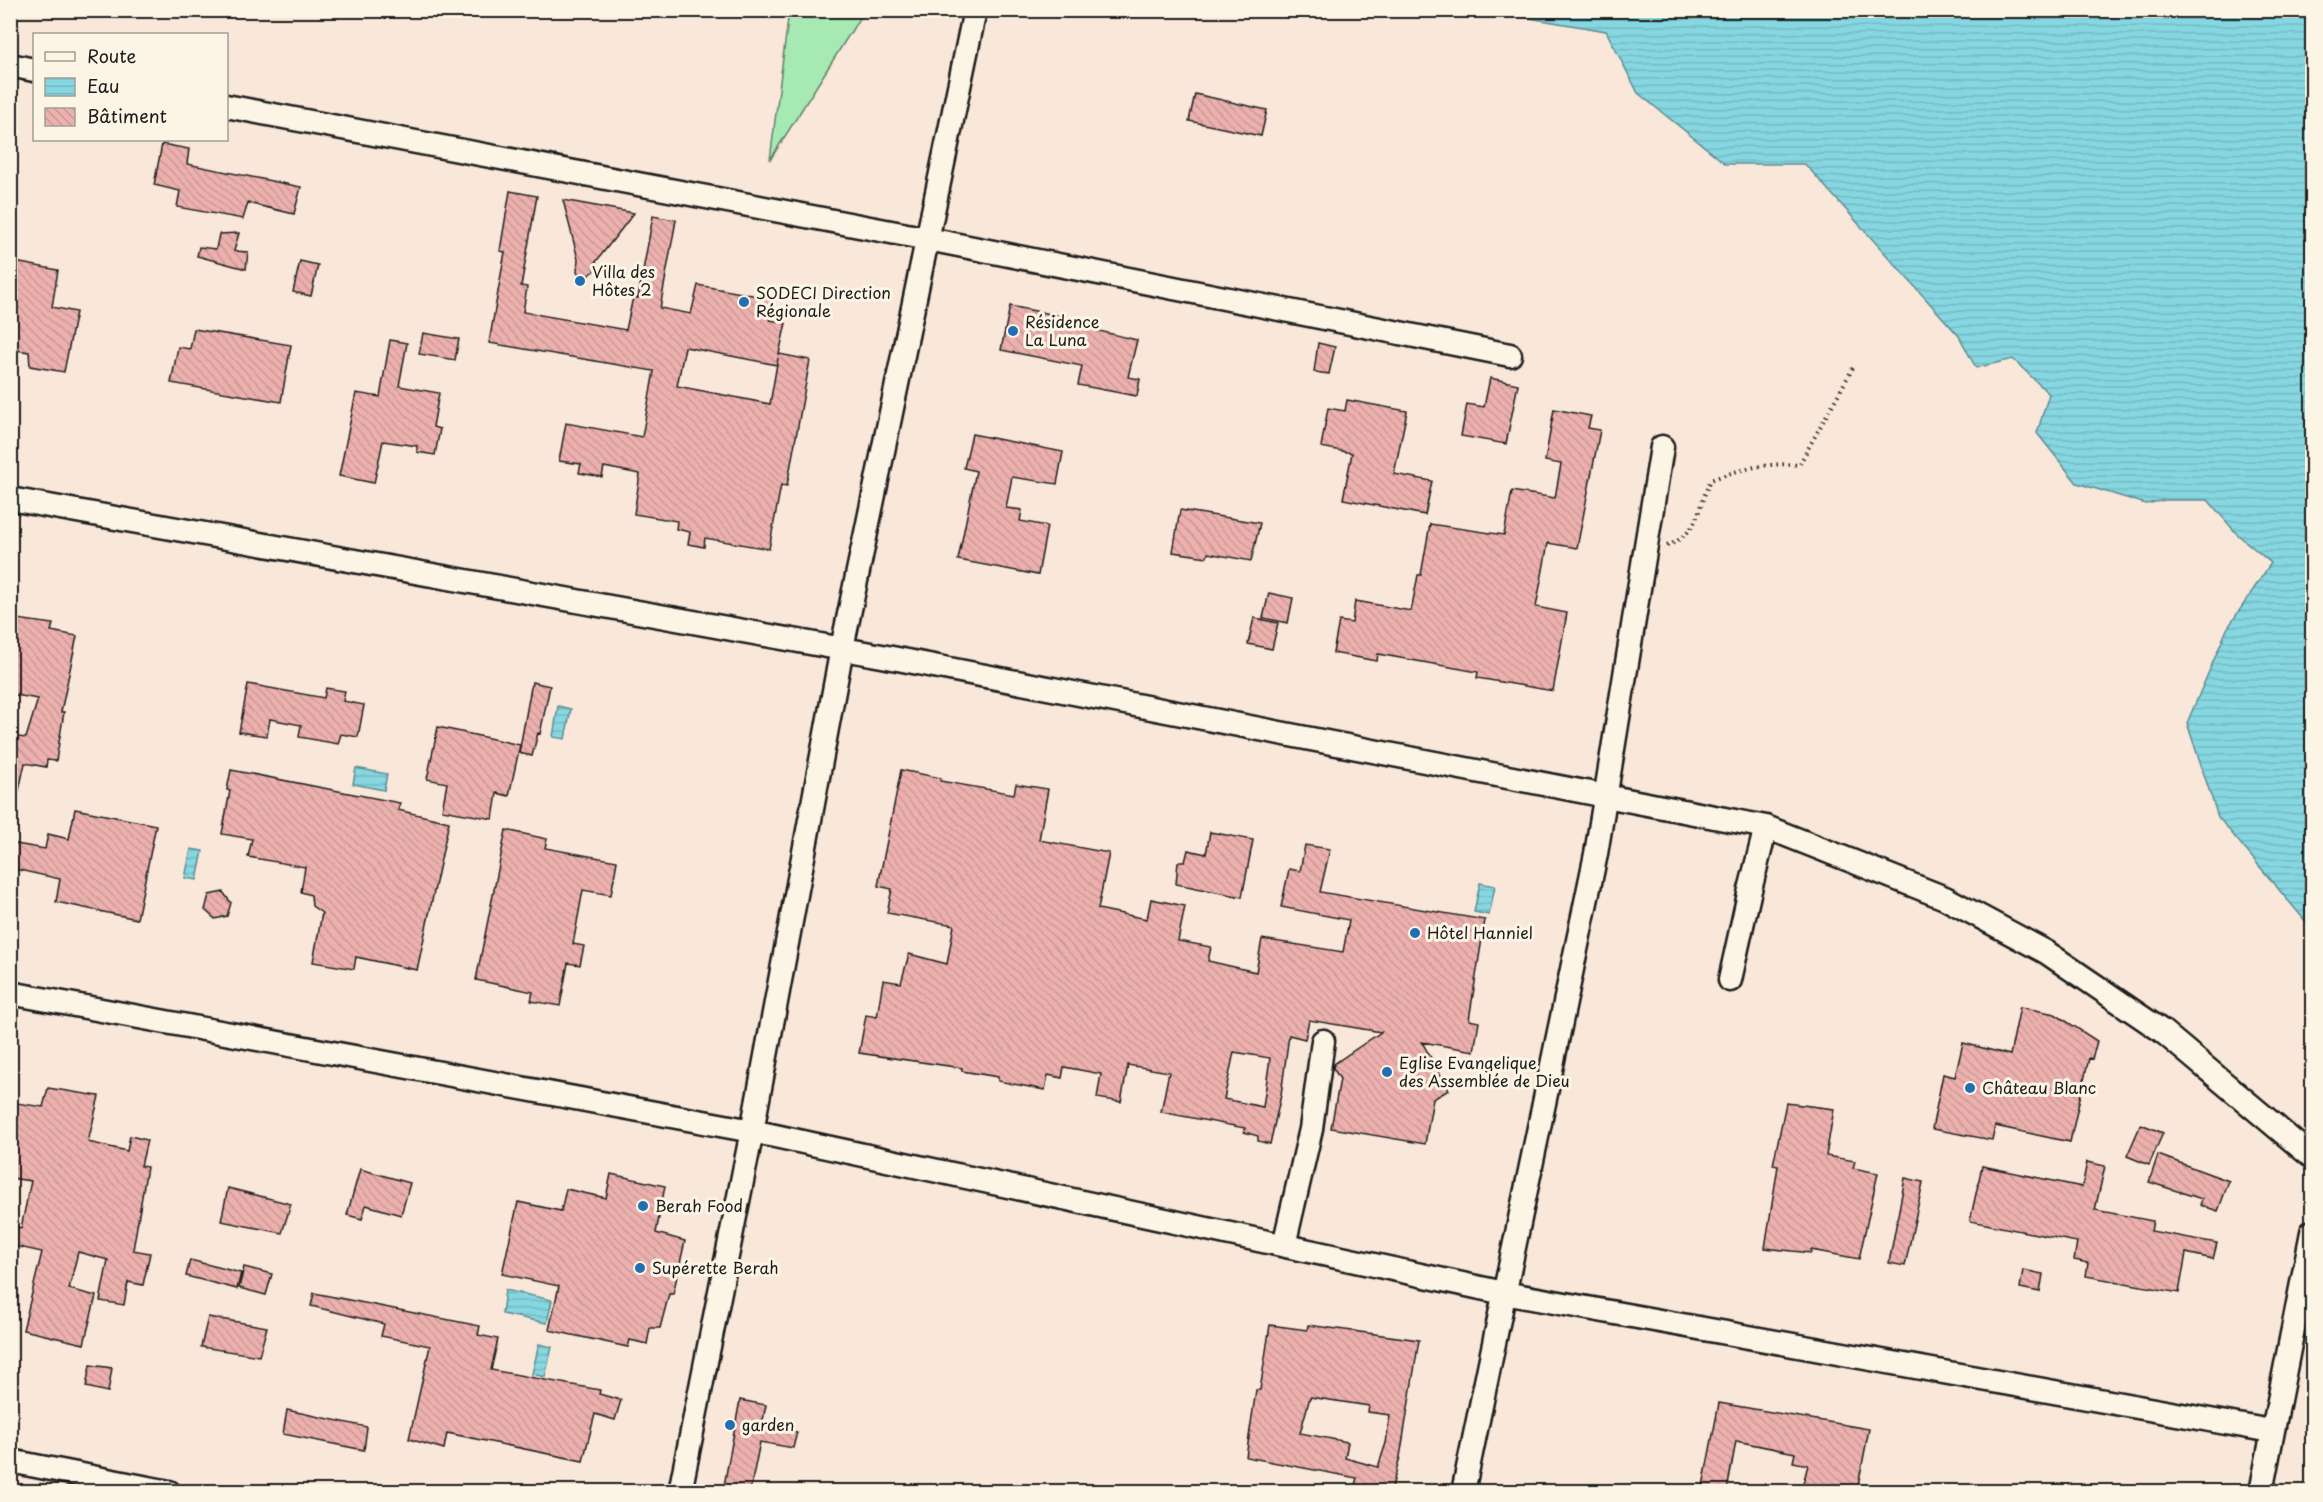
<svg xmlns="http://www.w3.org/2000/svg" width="2323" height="1502" viewBox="0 0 2323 1502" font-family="'Playpen Sans',sans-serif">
	<defs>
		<pattern id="water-rules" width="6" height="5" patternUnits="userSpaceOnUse" patternTransform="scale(1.5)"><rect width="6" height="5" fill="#86d7e1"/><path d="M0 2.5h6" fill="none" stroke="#73b8c0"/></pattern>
		<pattern id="building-back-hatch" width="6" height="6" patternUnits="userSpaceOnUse" patternTransform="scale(1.5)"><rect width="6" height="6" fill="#ecb1ae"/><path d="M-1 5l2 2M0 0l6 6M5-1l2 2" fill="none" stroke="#ca9895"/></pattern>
	</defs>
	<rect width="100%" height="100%" fill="#f9e7da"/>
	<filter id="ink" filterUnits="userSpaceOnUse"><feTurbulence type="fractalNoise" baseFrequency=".0167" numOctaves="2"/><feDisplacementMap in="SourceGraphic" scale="12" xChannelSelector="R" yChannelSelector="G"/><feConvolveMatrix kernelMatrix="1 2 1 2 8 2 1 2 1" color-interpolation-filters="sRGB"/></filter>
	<g filter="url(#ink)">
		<path fill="#a6e9b3" stroke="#618268" stroke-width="1.5" d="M789,11H864L770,160Z"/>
		<path fill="url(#water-rules)" stroke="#5c8c92" stroke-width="1.5" d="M1488,11H2312V929L2218,817L2187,723L2227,629L2271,563L2237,534L2208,500H2165L2146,504L2077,483L2037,433L2049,394L2013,359L1976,368L1959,336L1805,164H1726L1638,93L1606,31Z
			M558,706L571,709L565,739L553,737Z
			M356,768L387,774L384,790L353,784Z
			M191,849L203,851L197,880L185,878Z
			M1480,883L1495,886L1489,915L1474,912Z
			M505,1290L552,1300L547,1323L502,1314Z
			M539,1344L552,1347L545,1377L532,1374Z"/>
		<path fill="url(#building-back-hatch)" stroke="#1c1c1c" stroke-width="1.5" fill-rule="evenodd" d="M1195,94L1267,110L1261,136L1189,121Z
			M162,144L189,149L187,164L301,187L294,214L248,203L243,219L177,207L180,191L154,185Z
			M510,191L537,196L521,286L527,287L523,312L626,330L633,297L638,298L653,216L676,220L660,308L691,314L698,285L774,299L770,320L786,323L779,354L810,360L787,486L781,485L769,549L705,538L704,547L688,544L690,532L676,529L677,521L634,514L640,474L604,467L602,477L579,473L581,464L559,461L566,423L642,437L654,371L489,343L505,252L500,251ZM685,347L777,365L778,358L770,404L677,386Z
			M563,200L634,213L595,263V270L589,275L582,276L577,272L578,259Z
			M239,233L234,251L248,252L246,269L197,256L199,247L216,249L219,234Z
			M10,261L58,270L52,307L76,312L64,372L30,366L29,352L10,349Z
			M300,261L318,265L311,296L293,292Z
			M1010,306L1071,318L1070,324L1137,340L1128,377L1140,379L1137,396L1078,385L1082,366L1001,350Z
			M194,329L291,345L281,402L171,383L178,347L190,349Z
			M423,333L459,339L455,360L419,354Z
			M390,340L407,343L399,386L439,393L433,427L440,429L435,455L417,452V446L383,441L374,483L339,476L356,393L380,397Z
			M1318,343L1335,347L1329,374L1314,372Z
			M1490,378L1518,384L1506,444L1461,436L1467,404L1484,407Z
			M1347,400L1407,411L1394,474L1432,481L1425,515L1343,499L1352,453L1321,447L1328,408L1345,411Z
			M1554,409L1591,416L1588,428L1600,430L1577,548L1548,543L1536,607L1567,613L1553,691L1477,678L1478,672L1378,654L1377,661L1333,653L1339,621L1352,623L1355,601L1411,611L1418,575H1421L1430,524L1504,535L1512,491L1555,498L1561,464L1545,461Z
			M972,434L1063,452L1057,484L1012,477L1006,508L1022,510L1020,521L1047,526L1038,575L958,560L976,471L964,468Z
			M1180,510L1260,523L1251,561L1208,553L1207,557L1173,552Z
			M1269,593L1293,598L1288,623L1263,618Z
			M10,618L53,624L51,631L77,636L61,712H64L56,761L47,760L46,767L25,763L18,795L10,794V736L26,738L38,699L10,694Z
			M1254,618L1278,623L1272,649L1248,644Z
			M532,682L550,686L540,734L538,733L532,756L519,753Z
			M248,684L324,698L326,688L345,691L343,701L364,705L358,737L341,734L338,744L299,737L301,725L270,719L267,736L239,732Z
			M438,727L520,745L509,796L497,793L493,819L442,810L447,783L427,779Z
			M231,770L400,803L398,810L449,822L417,970L356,957L354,969L313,962L322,913L312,906L311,895L301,892L305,867L248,857L252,839L222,834L230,791L227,790Z
			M901,770L941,778L940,781L1014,794L1016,784L1048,789L1039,840L1109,853L1098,909L1147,919L1151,899L1185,906L1178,941L1211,947L1208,961L1256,972L1262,939L1343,952L1349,920L1281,907L1289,869L1300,871L1305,845L1330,849L1320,892L1485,920L1469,1020L1479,1022L1474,1051L1422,1042L1449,1090L1433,1099L1425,1144L1331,1128L1340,1079L1333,1068L1334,1064L1381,1032L1309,1020L1305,1039L1289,1035L1281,1095L1270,1144L1258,1141V1136L1244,1132L1245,1128L1161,1112L1169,1072L1128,1065L1121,1102L1097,1098L1101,1074L1064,1067L1062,1078L1048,1075L1045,1090L998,1081V1077L962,1071V1068L859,1053L866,1015L877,1017L883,980L901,983L909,954L947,964L954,925L887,913L892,889L878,886ZM1234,1052L1270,1058L1263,1107L1224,1099Z
			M75,809L156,825L137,919L56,902L60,879L10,868V843L45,849L48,834L69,839Z
			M506,830L547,839L545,848L617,861L611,895L583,890L573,944L584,946L580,965L568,963L560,1006L531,1001L533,992L476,980Z
			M1210,832L1253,840L1242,897L1176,884L1178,862H1185L1188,850L1206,854Z
			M223,892L231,903L227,916L215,919L205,910L209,895Z
			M2020,1007L2055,1014L2097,1041L2092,1059L2089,1058L2070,1142L1995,1126L1992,1140L1932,1129L1943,1074L1955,1077L1963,1043L2010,1055Z
			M48,1088L99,1096L88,1142L127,1151L130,1136L147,1140L141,1166L147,1167L133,1250L150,1253L143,1285L128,1282L124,1305L100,1301L108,1260L78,1252L69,1289L96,1296L84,1344L23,1330L42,1252L10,1245V1226L21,1228L31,1181L10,1178V1102L43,1107Z
			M1786,1103L1834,1109L1826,1156L1855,1161L1853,1168L1878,1173L1859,1259L1811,1250V1253L1765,1248L1778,1166L1773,1165Z
			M2141,1124L2163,1133L2149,1165L2127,1156Z
			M2158,1155L2229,1181L2218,1211L2200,1205L2202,1199L2149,1182Z
			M2087,1162L2105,1166L2095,1210L2153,1221L2151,1231L2217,1243L2213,1259L2186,1253L2179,1293L2086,1276L2088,1263L2074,1260L2077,1242L1970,1221L1982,1166L2082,1187Z
			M360,1169L410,1183L401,1215L366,1205L362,1219L347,1215Z
			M611,1174L665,1186L656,1233L685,1241L673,1294H669L660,1328H650L647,1344L630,1340L628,1347L549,1330L559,1286L502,1274L518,1202L561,1211L566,1189L606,1198Z
			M1905,1178L1923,1182L1905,1266L1889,1263Z
			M228,1188L291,1204L282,1233L221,1221Z
			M190,1260L241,1273L237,1289L186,1276Z
			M244,1267L272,1274L266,1295L239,1288Z
			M2023,1270L2043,1274L2040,1292L2020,1288Z
			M314,1293L480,1326L478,1335L498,1339L491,1370L600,1390L599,1394L621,1400L615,1420L595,1414L583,1461L447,1433L444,1449L409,1439L430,1346L381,1336L384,1324L311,1306Z
			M208,1317L267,1327L259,1356L201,1347Z
			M1270,1325L1307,1330L1308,1325L1419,1340L1400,1457L1391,1491H1377L1355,1485L1357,1478L1246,1457L1256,1390H1260ZM1310,1397L1369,1406L1368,1412L1390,1415L1386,1443L1378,1467L1345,1458L1348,1442L1300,1433Z
			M90,1365L112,1368L108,1392L86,1387Z
			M740,1400L766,1405L762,1425L797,1432L793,1448L760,1442L750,1491H723Z
			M1719,1403L1869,1429L1857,1491H1801L1808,1465L1793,1462L1795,1453L1736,1441L1727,1491H1702Z
			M287,1410L367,1427L364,1450L283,1434Z"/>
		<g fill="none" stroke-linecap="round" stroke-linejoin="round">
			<g stroke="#1c1c1c" stroke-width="27">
				<path id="minor" d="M10,65L34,70
					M226,106L928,239L1510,355
					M10,499L882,656L1766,827L1945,898L2046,952L2162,1031L2312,1157
					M1730,980L1749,894L1766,827
					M10,993L752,1131L1504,1293L2271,1431
					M1284,1245L1311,1129L1323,1041
					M10,1461L169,1492
					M680,1492L752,1131L842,648L975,10
					M1463,1492L1596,854L1662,447
					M2261,1492L2312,1232"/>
			</g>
			<path stroke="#1c1c1c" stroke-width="4" stroke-dasharray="1.5 4.5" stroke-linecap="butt" d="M1667,546C1702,531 1696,508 1711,480C1739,469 1769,462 1799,465L1854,366"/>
			<use href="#minor" stroke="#fcf5e5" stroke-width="22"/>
		</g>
	</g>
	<g fill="#1f6fb2" stroke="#fcf5e5" stroke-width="2">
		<circle cx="580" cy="281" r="6"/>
		<circle cx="744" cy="302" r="6"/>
		<circle cx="1013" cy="331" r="6"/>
		<circle cx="1415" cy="933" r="6"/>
		<circle cx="1387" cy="1072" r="6"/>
		<circle cx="1970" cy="1088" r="6"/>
		<circle cx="643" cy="1206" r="6"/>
		<circle cx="640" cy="1268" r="6"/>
		<circle cx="730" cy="1425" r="6"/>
	</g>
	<g text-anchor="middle" stroke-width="6" stroke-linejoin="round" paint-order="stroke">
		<g font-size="16" fill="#1c1c1c" stroke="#fcf5e5" text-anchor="start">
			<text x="592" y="278">Villa des<tspan x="592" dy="18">Hôtes 2</tspan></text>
			<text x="756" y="299">SODECI Direction<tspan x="756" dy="18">Régionale</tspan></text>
			<text x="1025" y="328">Résidence<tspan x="1025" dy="18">La Luna</tspan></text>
			<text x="1427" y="939">Hôtel Hanniel</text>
			<text x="1399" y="1069">Eglise Evangelique<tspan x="1399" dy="18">des Assemblée de Dieu</tspan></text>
			<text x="1982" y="1094">Château Blanc</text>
			<text x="655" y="1212">Berah Food</text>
			<text x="652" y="1274">Supérette Berah</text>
			<text x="742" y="1431">garden</text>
		</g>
	</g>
	<rect width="2323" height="1502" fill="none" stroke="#fcf5e5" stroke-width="36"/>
	<rect x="18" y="18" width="2287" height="1466" fill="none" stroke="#1c1c1c" stroke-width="2" filter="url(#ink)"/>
	<rect x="33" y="33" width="195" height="108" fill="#fcf5e5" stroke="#a29e95" stroke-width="1.5"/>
	<rect x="45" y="52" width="30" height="9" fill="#fcf5e5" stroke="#a29e95" stroke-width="1.5"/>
	<text x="87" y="63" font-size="18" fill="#1c1c1c">Route</text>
	<rect x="45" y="78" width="30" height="18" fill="url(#water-rules)" stroke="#a29e95" stroke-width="1.5"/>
	<text x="87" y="93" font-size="18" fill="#1c1c1c">Eau</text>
	<rect x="45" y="108" width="30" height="18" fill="url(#building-back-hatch)" stroke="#a29e95" stroke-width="1.5"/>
	<text x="87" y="123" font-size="18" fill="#1c1c1c">Bâtiment</text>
</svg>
